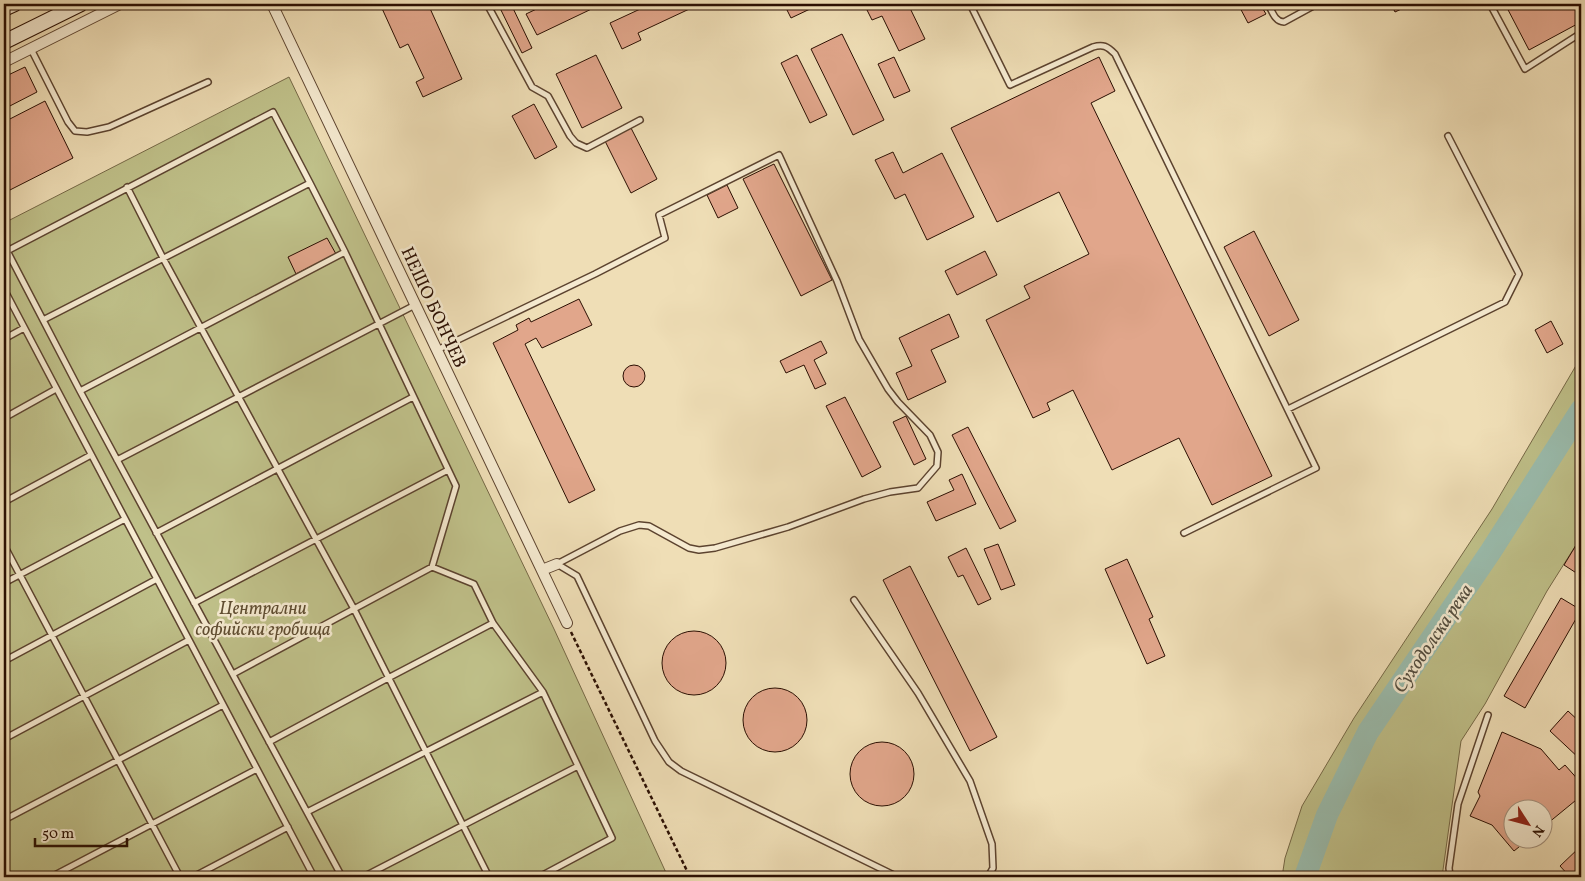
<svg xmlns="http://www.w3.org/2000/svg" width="1585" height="881" viewBox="0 0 1585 881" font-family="Vollkorn,serif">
	<rect width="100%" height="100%" fill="#efdeb6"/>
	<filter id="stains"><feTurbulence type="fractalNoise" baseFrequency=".004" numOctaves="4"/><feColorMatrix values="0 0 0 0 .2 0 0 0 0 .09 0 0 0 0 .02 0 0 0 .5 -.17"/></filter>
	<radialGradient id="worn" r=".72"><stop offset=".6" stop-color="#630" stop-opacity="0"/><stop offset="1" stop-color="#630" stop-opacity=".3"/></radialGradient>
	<path fill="#bfc089" stroke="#756846" d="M289,77L554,629L668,877H4V223Z
		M1581,357V537L1547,591L1485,704L1461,741L1442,877H1282L1285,858L1302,806L1354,718L1492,509Z"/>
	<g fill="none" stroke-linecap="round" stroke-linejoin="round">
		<path stroke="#9abcad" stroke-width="22" d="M1305,877L1327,815L1368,732L1491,551L1581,410"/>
	</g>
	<path fill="#e1a68b" stroke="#2b0f02" d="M380,4H428L462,79L423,97L416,82L424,78L408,44L400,48Z
		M498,4H511L532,48L522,53Z
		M547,4H602L537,35L526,14Z
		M651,4H700L638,33L641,40L622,49L610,23Z
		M784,4H808L810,9L791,18Z
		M864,4H908L925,39L899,51L882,16L872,20Z
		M1238,4H1260L1266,14L1248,23Z
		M1391,4H1412L1395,12Z
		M1505,4H1581V22L1529,50Z
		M842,34L884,120L853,135L811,49Z
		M596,55L622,108L582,128L556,74Z
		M797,55L827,115L810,123L781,63Z
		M894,57L910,91L894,98L878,64Z
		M1099,57L1115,91L1091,103L1272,476L1212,505L1179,438L1112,470L1073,390L1047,403L1050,410L1033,418L986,320L1030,298L1024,286L1089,254L1059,192L997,222L951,128Z
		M25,67L37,92L4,109V77Z
		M45,101L73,158L4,193V122Z
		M534,104L557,147L535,159L512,116Z
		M631,128L657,179L631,193L605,141Z
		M893,152L903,173L942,153L974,217L927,240L905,194L895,199L875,160Z
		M774,164L832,280L801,296L743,179Z
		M727,185L738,208L718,218L707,195Z
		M1254,231L1299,320L1269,336L1224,247Z
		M327,238L336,254L296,274L288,257Z
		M985,251L997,275L957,295L945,271Z
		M579,299L592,325L542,348L536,338L525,344L595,490L569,503L493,343L518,330L516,325L529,318L531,322Z
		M949,314L959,337L931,350L946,382L908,400L896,373L912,366L899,338Z
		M1551,321L1563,344L1547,353L1535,330Z
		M821,341L827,353L814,360L826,384L815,389L804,365L786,373L780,361Z
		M623 376a11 11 0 1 1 22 0a11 11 0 1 1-22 0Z
		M845,397L881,467L862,477L826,406Z
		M906,416L926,459L914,465L893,422Z
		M968,427L1016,521L1000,529L952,435Z
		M962,474L976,504L936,521L927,502L954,490L949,480Z
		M1581,537V576L1564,565Z
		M998,544L1015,585L1001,590L984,549Z
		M966,548L991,599L978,605L963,575L958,577L948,557Z
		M1127,559L1153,617L1149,619L1165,656L1147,664L1105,569Z
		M910,566L997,737L970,751L883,580Z
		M1561,598L1581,610L1525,708L1504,696Z
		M662 663a32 32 0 1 1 64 0a32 32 0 1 1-64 0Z
		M743 720a32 32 0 1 1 64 0a32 32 0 1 1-64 0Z
		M1568,711L1581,723V760L1550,731Z
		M1502,732L1541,749L1559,770L1565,765L1581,783V796L1542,828V808H1512V838H1530L1514,851L1492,825L1470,816L1480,796L1478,792Z
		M850 774a32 32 0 1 1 64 0a32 32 0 1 1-64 0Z
		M1581,846V877H1570L1560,866Z"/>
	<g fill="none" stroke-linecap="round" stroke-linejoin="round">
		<g stroke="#5c432f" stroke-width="8">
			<path id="lane" d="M487,4L532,87L548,96L570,136L576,143L587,148L640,120
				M970,4L1010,85L1093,47C1103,44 1107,46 1115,54L1316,468L1184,533
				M1268,4C1272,11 1275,22 1284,22L1317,4
				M1490,4L1525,69L1581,33
				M31,49L68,122L75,131L87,132L109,127L208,82
				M127,187L164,260L354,609L489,877
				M4,245L80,391L342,877
				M7,251L273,112L310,183
				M4,289L314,877
				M43,320L310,183L345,252L80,391
				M4,339L24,328
				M437,350L595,274L665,238L659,215L779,155L837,281L859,339L888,389L898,402L930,435L938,452L937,466L918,488L890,492L864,499L788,527L715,548L699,550L689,548L649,526L639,525L620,531L557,564
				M1288,409L1505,302L1519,274L1448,136
				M4,418L56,389
				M117,460L415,305
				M4,502L91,455
				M156,533L413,397
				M4,545L180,877
				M557,564L577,576L655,741L669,762L681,771L898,877
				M432,567L474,584L493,623L543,692L612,838L539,877
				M4,583L125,519
				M854,600L918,693L970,781L992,844L993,868L988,877
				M194,603L448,470
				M4,661L157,579
				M233,674L432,567L456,486L345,252
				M4,739L189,640
				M269,742L390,677L493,623
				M307,812L543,692
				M4,820L223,705
				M4,869L8,877
				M51,877L257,769
				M193,877L288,827
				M363,877L578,766
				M1450,877L1449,868L1458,804L1488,715"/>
		</g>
		<g stroke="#5c432f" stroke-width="12">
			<path id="street" d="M272,4L567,623
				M4,62L120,4
				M542,570L557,564"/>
		</g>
		<g stroke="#2b0f02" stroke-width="16">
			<path id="secondary" d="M4,9L15,4
				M4,42L81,4"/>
		</g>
		<path stroke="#2b0f02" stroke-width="2.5" stroke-dasharray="4 2.5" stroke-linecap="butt" d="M571,632L690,877"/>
		<use href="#lane" stroke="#f5ead0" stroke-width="5"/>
		<use href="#street" stroke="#f5ead0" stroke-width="10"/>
		<use href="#secondary" stroke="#f5ead0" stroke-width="14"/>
	</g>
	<g text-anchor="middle" stroke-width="5" stroke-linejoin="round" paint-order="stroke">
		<g font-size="18" fill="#2b0f02" stroke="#f5ead0">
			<text transform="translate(434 307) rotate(65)" y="6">НЕШО БОНЧЕВ</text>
		</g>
		<g font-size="18" font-style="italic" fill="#5f4d31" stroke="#f5ead0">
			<text x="263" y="614">Централни<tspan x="263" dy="21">софийски гробища</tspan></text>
		</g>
		<g font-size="19" font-style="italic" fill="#524c3e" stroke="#f5ead0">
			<text transform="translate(1432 638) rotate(-56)" y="7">Суходолска река</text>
		</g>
	</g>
	<rect width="1585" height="881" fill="none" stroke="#efdeb6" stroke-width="20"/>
	<rect x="5" y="5" width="1575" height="871" fill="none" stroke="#2b0f02" stroke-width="2.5"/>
	<rect x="10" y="10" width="1565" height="861" fill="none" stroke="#2b0f02"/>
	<g transform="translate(1528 824) rotate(126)"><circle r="24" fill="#f5ead0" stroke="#a4927e"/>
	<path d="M0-4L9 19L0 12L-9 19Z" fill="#8f2418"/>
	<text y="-8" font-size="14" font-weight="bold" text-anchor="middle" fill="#2b0f02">N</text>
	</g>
	<path d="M35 838v8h92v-8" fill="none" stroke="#2b0f02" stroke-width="2.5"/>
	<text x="42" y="838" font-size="15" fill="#2b0f02" stroke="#f5ead0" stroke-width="4" paint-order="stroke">50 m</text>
	<rect width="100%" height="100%" filter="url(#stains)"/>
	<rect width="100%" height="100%" fill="url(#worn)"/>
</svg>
